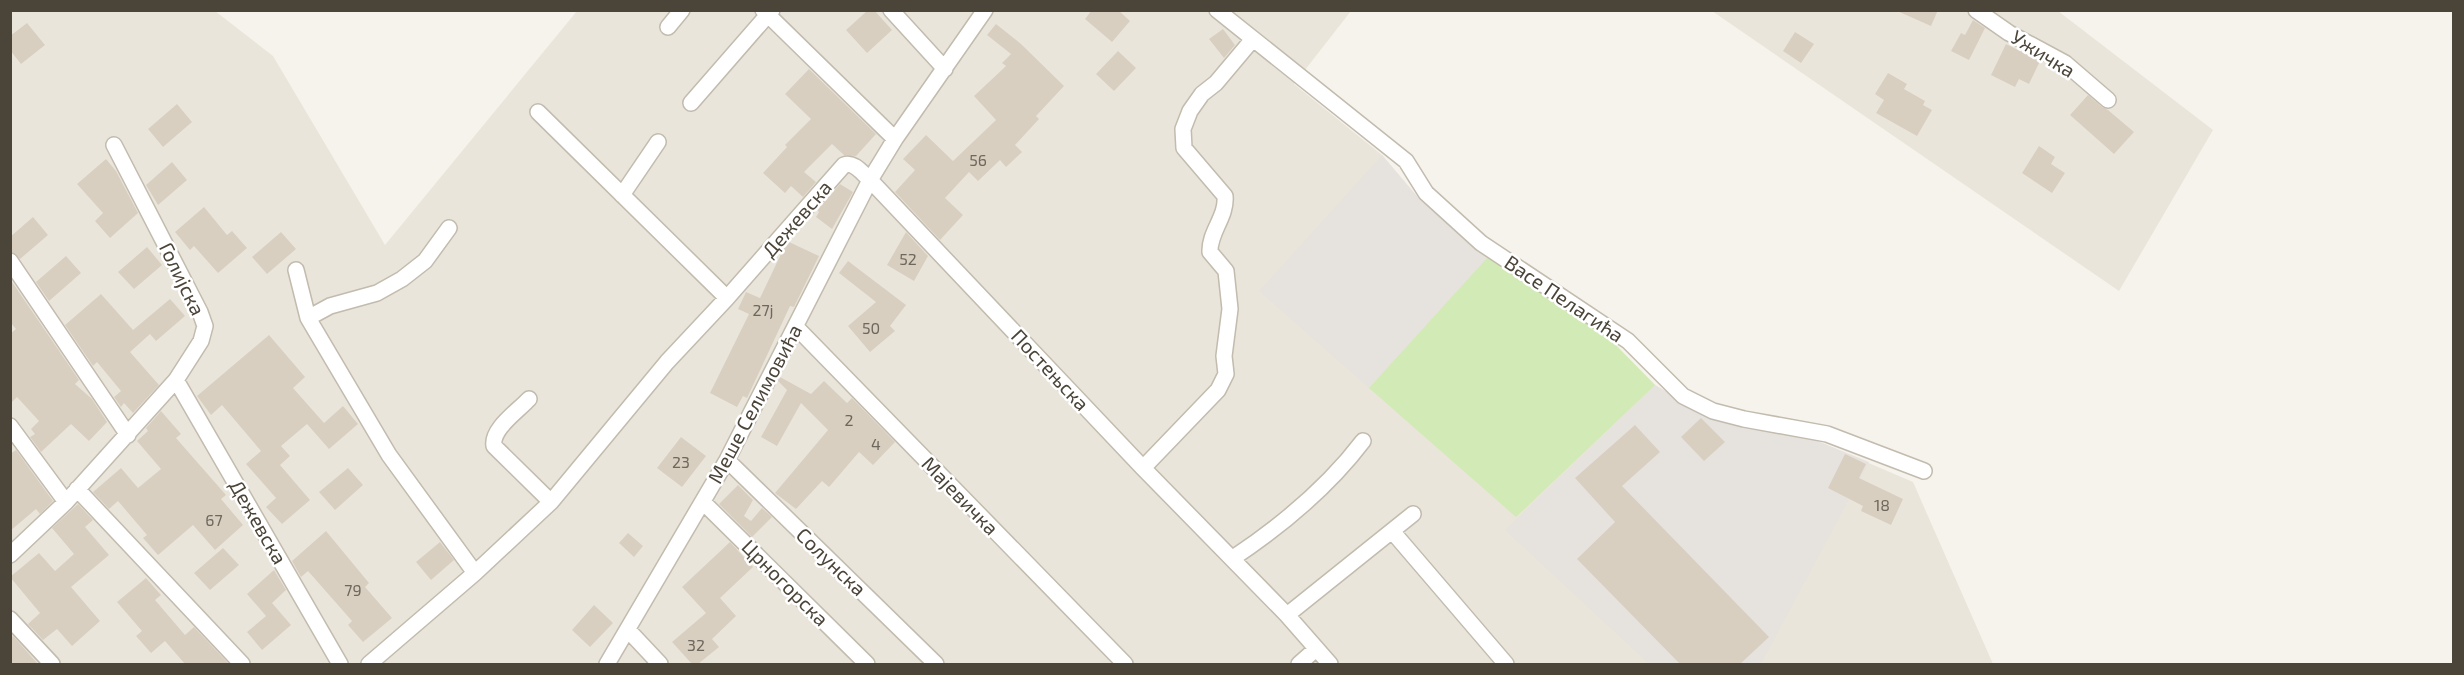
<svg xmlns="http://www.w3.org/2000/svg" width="2464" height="675" viewBox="0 0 2464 675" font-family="'Exo 2',sans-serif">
	<rect width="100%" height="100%" fill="#f6f3ec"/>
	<path fill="#eae5da" d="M10,11H215L273,56L385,245L577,11H1351L1294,84L1382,155L1421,201L1488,257L1599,328L1655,385L1707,416L1815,440L1913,482L1993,664H11Z
		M1712,11H2058L2213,130L2119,291Z"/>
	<path fill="#e6e2dd" d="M1382,155L1421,201L1488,257L1369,388L1259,291Z
		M1655,385L1707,416L1815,440L1869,462L1761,664H1649L1505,530Z"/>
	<path fill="#d2eab5" d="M1488,257L1599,328L1655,385L1516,517L1369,388Z"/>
	<path fill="#d8cfc1" d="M868,10H874L892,30L867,53L846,30Z
		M1092,10H1118L1130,21L1112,42L1085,19Z
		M1895,10H1938L1931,26Z
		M1973,20L1985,28L1969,60L1951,51L1961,33L1965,35Z
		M27,23L45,45L21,64L10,50V36Z
		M996,24L1021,44L1064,86L1036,116L1039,119L1015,145L1022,152L1006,167L1000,160L978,181L969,172L945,198L963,215L940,240L895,192L915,170L903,159L926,135L953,161L996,120L974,96L1006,66L1002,63L1011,54L987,35Z
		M1223,29L1235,45L1224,58L1209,39Z
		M1795,32L1814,44L1801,63L1783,51Z
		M2006,44L2040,61L2029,84L2019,79L2015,87L1991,75Z
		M1118,51L1136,68L1114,91L1096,74Z
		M809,69L876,134L856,156L844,155L832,144L804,172L816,182L803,197L791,186L785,193L763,173L787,147L785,145L811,119L785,94Z
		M1888,73L1907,84L1904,89L1925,101L1923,105L1932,110L1917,136L1876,113L1884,100L1875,94Z
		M2088,95L2102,107L2108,110L2134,132L2114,154L2070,115Z
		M177,104L192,122L163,147L148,129Z
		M2039,146L2055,157L2051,164L2065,173L2052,193L2022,173Z
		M106,159L116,171L138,213L110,238L95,221L103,213L77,184Z
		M172,162L187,180L158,205L146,185Z
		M840,184L853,192L832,229L816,217L819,212L817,210Z
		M204,207L227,235L232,231L247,248L218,273L194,246L190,250L175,232Z
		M33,217L48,235L20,259L10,251V237Z
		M281,232L296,249L267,274L252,257Z
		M906,232L928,256L914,281L887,265Z
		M789,242L819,256L794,307L790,306L747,398L743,396L737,407L710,393L749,314L738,309L746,292L760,298L784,248Z
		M147,247L162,265L134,289L118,272Z
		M66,256L81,273L49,301L36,282Z
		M848,261L906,305L890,326L895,331L870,352L848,326L876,302L839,273Z
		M10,279L79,380L75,384L92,399L107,422L89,441L71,424L41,452L30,437L35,434L31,429L39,421L17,397L10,404V334L16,329L10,322Z
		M101,294L133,330L170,299L185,316L156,341L150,334L130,352L159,385L133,413L124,403L121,407L114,397L121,391L97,362L93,366L65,325Z
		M269,335L305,377L293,388L324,423L343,406L358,424L329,449L307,424L281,446L290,456L280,465L310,500L282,524L266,507L276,498L246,464L261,451L222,405L211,415L197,396Z
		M780,377L811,394L824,381L847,403L852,398L895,442L873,465L859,452L829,487L822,481L796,509L775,493L828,430L801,403L777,446L761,437L787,390L778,381Z
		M161,411L181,434L176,438L226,495L221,499L243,525L215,550L193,525L158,555L143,538L147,535L118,501L109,509L93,492L121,468L138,488L161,469L137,441L148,431L146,428Z
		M1701,418L1725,442L1704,461L1681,437Z
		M1635,425L1660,452L1622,486L1769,637L1740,664H1680L1577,559L1615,522L1575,478Z
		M681,437L706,456L682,487L657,468Z
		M16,450L53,501L40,514L36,509L10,531V454Z
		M1845,454L1866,464L1859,478L1903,499L1891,525L1861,511L1863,506L1828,488Z
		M348,468L363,485L335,510L319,492Z
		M738,485L753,500L744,516L751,521L762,508L772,517L752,537L719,504Z
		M78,504L93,520L85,527L109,555L71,587L100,621L72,646L57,629L43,640L28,624L40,613L10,577L39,553L55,571L74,554L52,528Z
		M326,531L369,583L365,587L392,618L363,642L348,625L352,621L308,571L301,577L292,561Z
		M628,533L643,546L634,557L619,543Z
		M440,542L454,560L431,580L416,562Z
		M730,542L753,567L720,598L736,616L712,639L719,647L698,664H692L672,642L706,613L682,587Z
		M223,548L239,565L210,590L194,573Z
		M274,570L286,590L272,603L291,625L262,650L247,632L266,616L247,594Z
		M146,578L161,595L155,600L185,635L194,627L229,664H185L165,641L151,653L136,636L142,631L117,602Z
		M594,605L613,623L590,647L572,630Z
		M13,636L38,664H10V638Z"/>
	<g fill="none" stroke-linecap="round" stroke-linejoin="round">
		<g stroke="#c2bbae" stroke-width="18">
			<path id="street" d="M763,10L895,139
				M891,10L945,69
				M1217,10L1406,161L1426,193L1481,243L1628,341L1683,396L1713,411L1744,419L1827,434L1924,471
				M1976,10L2009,33L2065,63L2108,100
				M668,27L682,10
				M691,103L772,10
				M538,112L727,298
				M622,195L658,142
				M10,261L128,435
				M296,270L308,318L389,455L475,573
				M308,318L330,306L377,293L402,279L425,261L449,228
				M796,327L1125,664
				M176,380L340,664
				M529,399C518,411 491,429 494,446L551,502
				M10,426L66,502
				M727,460L936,664
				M1143,468L1218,390L1226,374L1224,356L1230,309L1226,271L1210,252C1209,232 1227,217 1225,196L1184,148L1183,129L1190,111L1202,94L1216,83L1253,39
				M77,489L242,664
				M703,502L867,664
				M1392,531L1506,664
				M10,555L66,502L176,380L201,341L205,326L200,312L114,145
				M1233,558C1281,526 1328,487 1363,441
				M1287,615L1413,514
				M10,619L52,664
				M628,630L660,664
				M369,664L475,573L551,502L667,362L727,298L844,165C854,161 863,174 870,180L1143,468L1287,615L1330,664
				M607,664L727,460L870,180L895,139L985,10
				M1299,664L1316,649"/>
		</g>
		<use href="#street" stroke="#fff" stroke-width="15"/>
	</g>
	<g text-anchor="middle" stroke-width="5" stroke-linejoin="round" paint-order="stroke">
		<g font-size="16" fill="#6e675b">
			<text x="978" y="166">56</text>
			<text x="908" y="265">52</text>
			<text x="763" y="316">27j</text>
			<text x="871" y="334">50</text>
			<text x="849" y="426">2</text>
			<text x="876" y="450">4</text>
			<text x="681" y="468">23</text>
			<text x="1882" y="511">18</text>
			<text x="214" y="526">67</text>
			<text x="353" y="596">79</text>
			<text x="696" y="651">32</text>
		</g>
		<g font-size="20" fill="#4b4439" stroke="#fff">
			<text transform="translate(2043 54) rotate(32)" y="7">Ужичка</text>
			<text transform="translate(797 219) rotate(-49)" y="7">Дежевска</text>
			<text transform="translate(182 279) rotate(64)" y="7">Голијска</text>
			<text transform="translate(1564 299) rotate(34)" y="7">Васе Пелагића</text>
			<text transform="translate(1050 370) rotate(47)" y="7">Постењска</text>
			<text transform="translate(755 404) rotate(-62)" y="7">Меше Селимовића</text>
			<text transform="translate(960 496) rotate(46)" y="7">Мајевичка</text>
			<text transform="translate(258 522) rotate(60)" y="7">Дежевска</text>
			<text transform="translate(831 562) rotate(44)" y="7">Солунска</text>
			<text transform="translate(785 583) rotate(45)" y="7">Црногорска</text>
		</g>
	</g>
	<rect width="2464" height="675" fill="none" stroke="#4b4439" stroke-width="24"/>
</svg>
